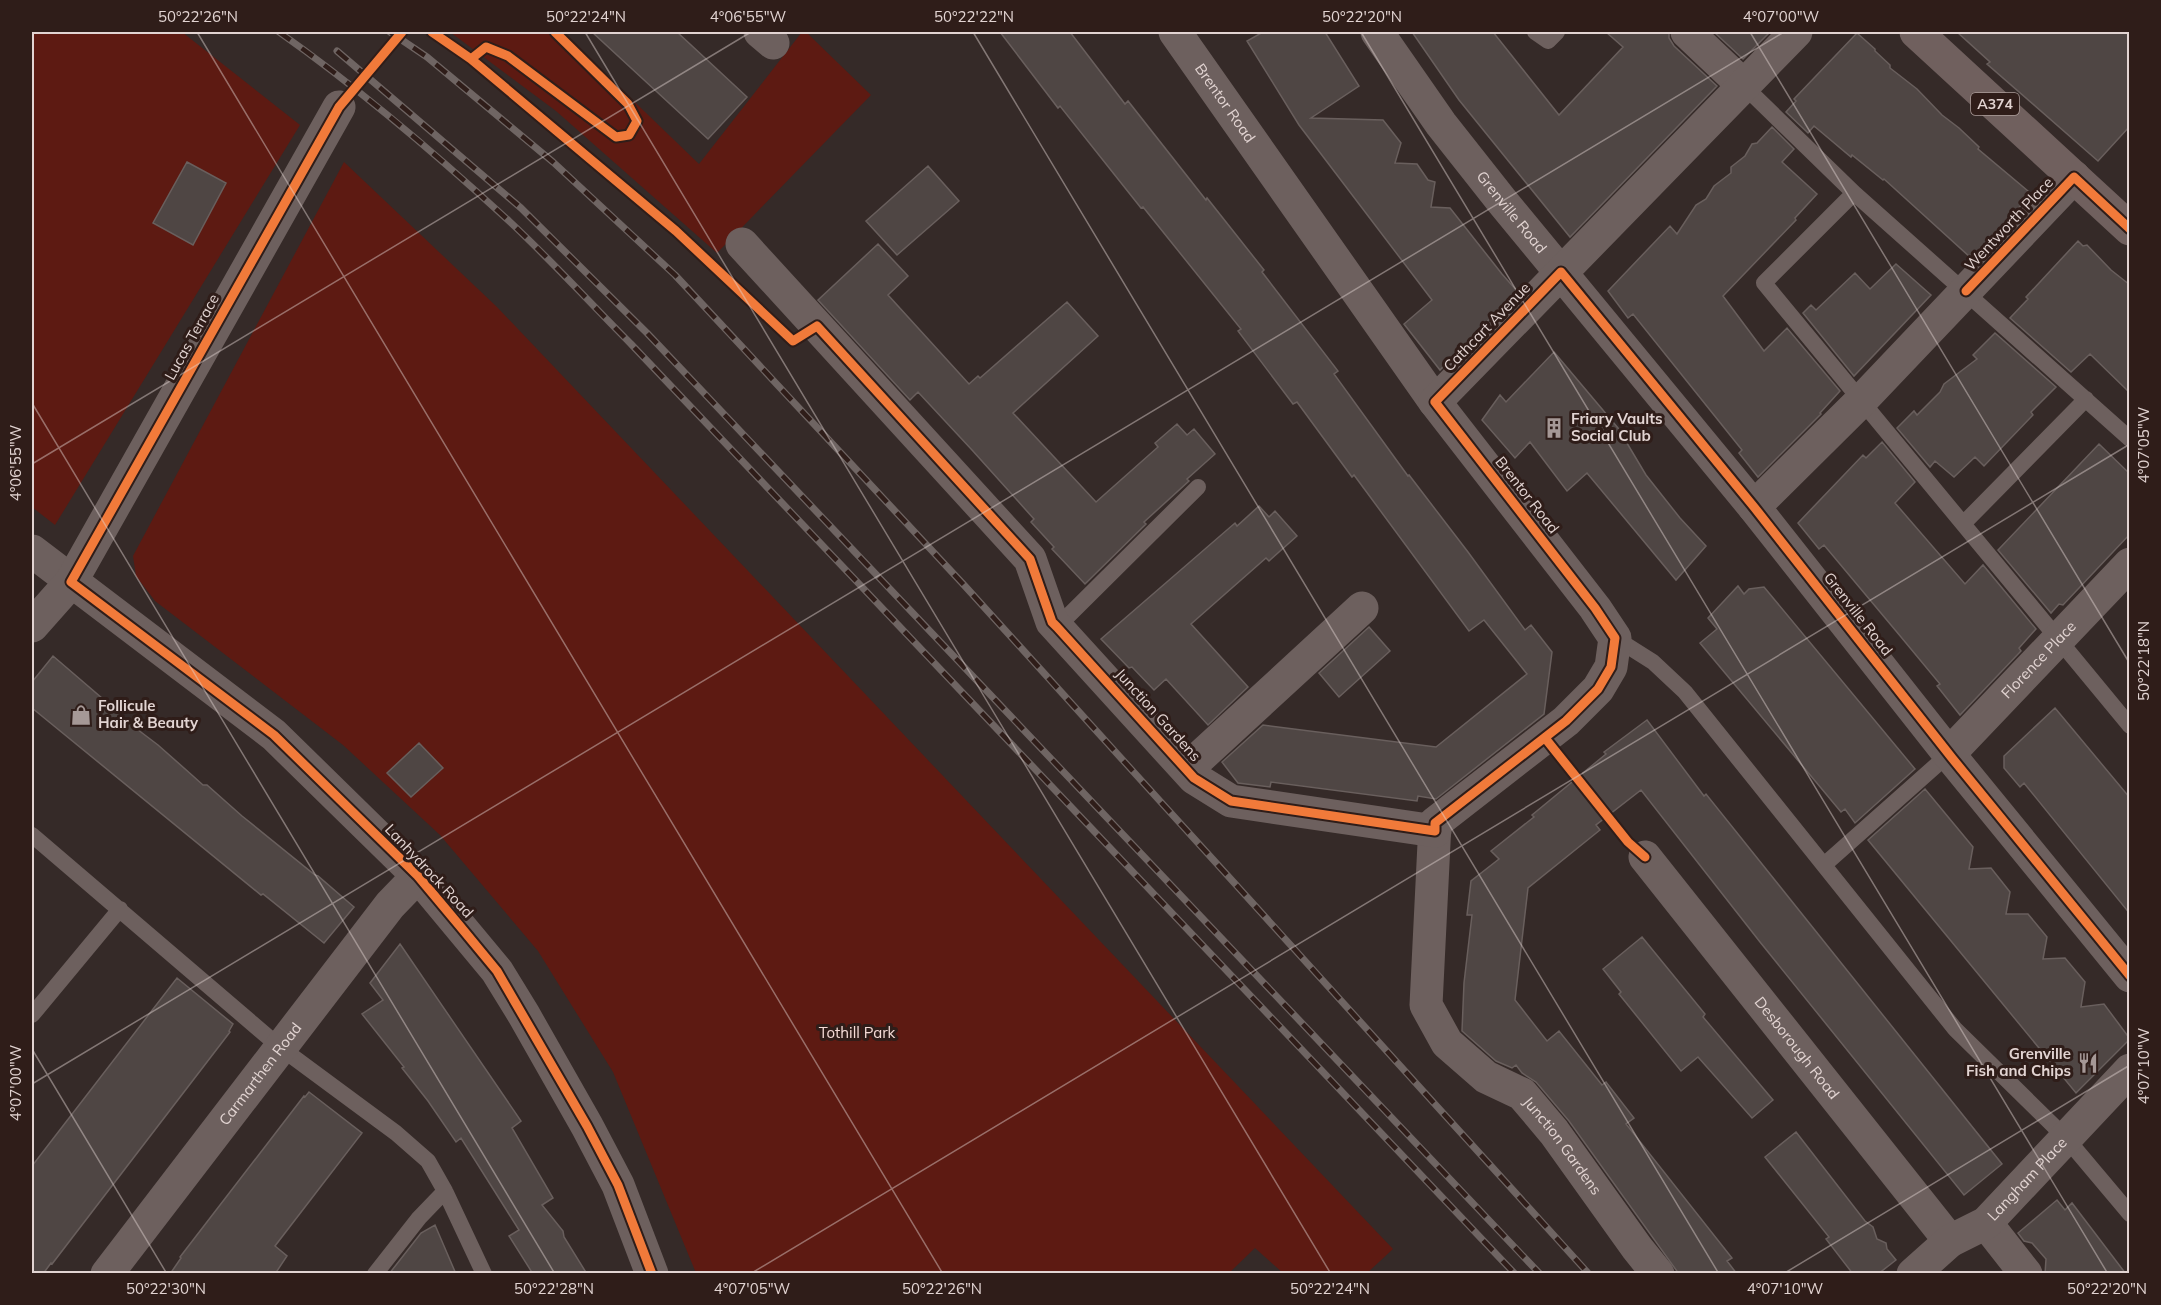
<svg xmlns="http://www.w3.org/2000/svg" width="2161" height="1305" viewBox="0 0 2161 1305" font-family="Mulish,sans-serif">
	<rect width="100%" height="100%" fill="#352a28"/>
	<path fill="#5d1a12" d="M32,32H182L300,125L55,525L32,507Z
		M450,32H562L699,164L802,32H806L871,95L717,253L556,111Z
		M344,162L497,307L1393,1249L1366,1274L1283,1273L1255,1248L1228,1274L696,1273L613,1072L538,951L440,835L343,745L155,601L136,576L133,556Z"/>
	<path fill="#4f4644" stroke="#695f5d" stroke-width="1.5" d="M592,32H677L747,97L708,139Z
		M1000,32H1070L1125,104L1128,101L1206,200L1207,198L1264,270L1262,272L1338,371L1334,374L1408,476L1409,475L1468,552L1525,630L1531,625L1552,652L1544,714L1436,799L1418,796L1417,801L1271,782L1270,787L1238,783L1222,762L1263,725L1436,747L1527,674L1484,620L1469,631L1354,475L1352,477L1297,402L1293,404L1238,331L1241,329L1143,207L1141,208L1060,106L1058,108Z
		M1263,32H1325L1359,86L1311,118L1383,120L1401,143L1395,163L1417,164L1428,180L1435,182L1431,207L1450,208L1502,274L1517,291L1440,370L1404,324L1432,300L1299,125L1247,41Z
		M1412,32H1493L1559,115L1623,47L1606,32H1669V38L1674,46L1717,86L1570,237L1459,100Z
		M1714,32H1770L1743,59Z
		M1957,32H2130V126L2098,161L1987,64L1990,62Z
		M1857,33L1875,49V51L1890,65V68L1917,89L1942,115L1959,128L1979,147L1978,149L2028,191L2027,199L1971,258L1884,179L1883,180L1852,155L1851,157L1814,126L1808,133L1786,112L1796,101L1794,99Z
		M1772,127L1794,149L1782,162L1817,194L1795,218L1796,220L1723,296L1764,351L1787,328L1840,391L1820,413L1821,414L1758,477L1739,453L1742,450L1633,314L1628,318L1608,291L1670,226L1677,234L1696,205L1706,199L1714,186L1731,173V167L1745,156L1752,144L1757,143Z
		M187,162L226,183L193,245L153,223Z
		M928,166L959,201L897,255L866,221Z
		M2078,241L2083,246L2087,245L2111,270L2130,285V393L2090,354L2071,372L2010,318L2028,299L2026,297Z
		M878,244L908,276L888,295L969,384L978,376L980,378L1067,302L1098,336L1013,413L1096,502L1158,447L1155,443L1177,424L1187,435L1194,429L1215,454L1187,479L1189,481L1144,522L1146,524L1085,584L1052,549L1054,547L1031,522L1034,519L972,450L918,392L910,400L818,300Z
		M1896,264L1931,295L1854,376L1803,313L1811,305L1816,310L1855,273L1870,289Z
		M1995,333L2056,387L2031,412L2033,415L1984,466L1975,457L1954,477L1935,461L1930,467L1897,428L1914,411L1917,415L1940,392L1944,384L1977,359L1973,355Z
		M1554,352L1618,428L1646,475L1680,518L1706,546L1676,580L1587,473L1567,491L1530,442L1515,458L1482,420L1500,395L1506,402Z
		M1882,442L1915,482L1895,503L1965,584L1983,565L2036,629L2019,648L2021,651L1960,715L1937,686L1940,684L1901,637L1824,545L1819,549L1798,523L1863,455L1866,458Z
		M2099,444L2130,474V534L2063,605L2059,604L2051,613L1998,550Z
		M1259,506L1269,517L1275,511L1297,536L1269,561L1266,558L1191,624L1248,687L1208,725L1166,679L1154,690L1132,667L1129,668L1101,639L1235,523L1237,526Z
		M1738,586L1744,594L1749,589L1764,587L1915,769L1855,823L1845,809L1841,812L1700,643L1717,629L1708,618Z
		M1369,627L1390,651L1339,697L1319,673Z
		M53,656L131,723L133,726L158,745L193,776L203,785H207L242,816L315,875L318,876L354,907L324,943L263,894L261,895L32,708V682Z
		M2055,708L2130,798V914L2024,783L2020,787L2004,768V756Z
		M1647,720L1704,796L1706,794L2002,1164L1964,1195L1760,942L1641,790L1596,825L1600,830L1528,888L1515,1000L1547,1041L1559,1031L1602,1085L1606,1082L1634,1118L1626,1124L1732,1258L1727,1261L1737,1274H1679L1569,1121L1536,1082L1522,1073L1516,1065L1512,1068L1496,1061L1462,1031L1464,983L1472,915H1467L1471,881L1499,859L1491,851L1534,817L1532,815L1606,754L1604,752Z
		M419,743L443,768L411,797L387,773Z
		M1925,789L1973,847L1969,869L1991,868L2010,892L2006,914H2028L2047,937L2043,959L2065,958L2085,982L2081,1007L2104,1004L2130,1039L2076,1093L1868,840Z
		M1642,937L1705,1014L1703,1017L1773,1100L1752,1118L1698,1057L1681,1071L1619,994L1621,992L1603,969Z
		M400,944L521,1121L512,1128L553,1198L542,1205L563,1231L564,1237L587,1274H533L509,1236L519,1230L461,1138L456,1142L428,1101L402,1068L404,1067L362,1014L383,1000L370,983Z
		M177,978L233,1024L229,1031L230,1032L52,1264L51,1263L43,1274H32V1166Z
		M309,1092L362,1133L275,1246L287,1256L275,1274H170L181,1258L180,1257L304,1096L305,1097Z
		M1796,1132L1865,1221L1873,1227L1877,1239L1886,1243L1887,1249L1896,1260L1878,1274H1853L1826,1239L1829,1237L1765,1157Z
		M2057,1200L2065,1210L2072,1203L2126,1274H2045L2046,1259L2032,1243L2024,1241L2018,1233Z
		M435,1225L456,1274H389L421,1233Z"/>
	<g fill="none" stroke-linecap="round" stroke-linejoin="round">
		<path stroke="#6d605e" stroke-width="16" d="M1535,32L1548,41L1557,32
			M1743,85L1854,193L2130,439
			M1854,193L1764,283L2130,726
			M1964,523L2086,399
			M1057,627L1198,487
			M1615,638L1653,662L1685,692L1955,1029L2066,1138L2130,1214
			M32,835L281,1048L396,1133L428,1161L445,1191L484,1274
			M1824,865L1949,754
			M32,1015L120,909
			M375,1274L419,1218L445,1191"/>
		<g stroke="#6d605e" stroke-width="33">
			<path d="M760,32L773,43"/>
			<path id="s1" d="M1175,32L1435,402L1595,608L1615,638L1611,667L1598,689L1566,721L1435,823L1426,1005L1447,1043L1486,1077L1522,1094L1554,1132L1637,1248L1658,1274"/>
			<path id="s2" d="M1377,32L1441,124L1501,200L1754,507L1952,758L2130,976"/>
			<path d="M1687,32L1743,85"/>
			<path d="M742,244L1030,559L1052,622L1194,778L1231,801L1435,831"/>
			<path d="M1435,402L1796,32"/>
			<path d="M1754,507L1861,401L2074,177"/>
			<path d="M32,551L274,735L418,876L497,971L524,1015L587,1126L618,1185L652,1274"/>
			<path d="M32,626L71,582L339,107"/>
			<path id="s3" d="M1949,754L2130,564"/>
			<path d="M1187,769L1362,608"/>
			<path id="s4" d="M1645,857L1950,1241"/>
			<path d="M1986,1223L2026,1274"/>
			<path id="s5" d="M107,1274L390,905L418,876"/>
			<path id="s6" d="M1913,1274L1950,1241L1986,1223L2130,1070"/>
		</g>
		<path stroke="#70605e" stroke-width="33" d="M1916,32L2130,229"/>
		<g stroke="#6f6563" stroke-width="7">
			<path id="rail" d="M279,32C360,89 436,154 509,221C551,260 590,303 631,344L1515,1274
				M390,32L427,57L553,162L675,275L964,585L1589,1274
				M337,51L521,208L647,333L1540,1274"/>
		</g>
		<use href="#rail" stroke="#2f1d19" stroke-width="4.5" stroke-dasharray="14" stroke-linecap="butt"/>
		<g stroke="#2f1d19" stroke-width="13">
			<path id="cycleway" d="M402,32L339,107L71,582L274,735L418,876L459,925L497,971L587,1126L618,1185L652,1274
				M432,32L471,59L676,231L793,341L817,326L1030,559L1052,622L1057,627L1194,778L1231,801L1435,831V823L1566,721L1598,689L1611,667L1615,638L1595,608L1435,402L1561,272L1754,507L1952,758L2130,976
				M471,59L486,47L508,56L616,137L629,135L637,121L628,104L555,32
				M1966,291L2074,177L2130,229
				M1545,738L1628,842L1645,857"/>
		</g>
		<use href="#cycleway" stroke="#f17a3a" stroke-width="9"/>
	</g>
	<path fill="none" stroke="#e2d4d2" stroke-width="1.5" stroke-opacity="0.45" d="M197,32L943,1274M585,32L1331,1274M973,32L1719,1274M1361,32L2108,1274M1750,32L2130,664M32,403L555,1274M32,464L751,32M32,1049L167,1274M32,1084L1784,32M750,1274L2130,444M1783,1274L2130,1065"/>
	<defs>
		<g id="building-bare" transform="scale(1.62)"><path d="M-4-6H4V6H1V3H-1V6H-4ZM-2.5-4.3h1.7v1.8h-1.7ZM.8-4.3h1.7v1.8H.8ZM-2.5-1h1.7V.8h-1.7ZM.8-1h1.7V.8H.8Z" fill="#a59896" stroke="#2f1d19" stroke-width="2.5" paint-order="stroke"/></g>
		<g id="shop-bare" transform="scale(1.62)"><path d="M-5-2.5h2.3a2.7 3.5 0 0 1 5.4 0H5L5.5 6h-11ZM-1.5-2.5h3a1.5 2.3 0 0 0-3 0Z" fill="#a59896" stroke="#2f1d19" stroke-width="2.5" paint-order="stroke"/></g>
		<g id="restaurant-bare" transform="scale(1.62)"><path d="M-5-6h1v4h1v-4h1v4h1v-4h1v5L-1.5 .5V6h-2V.5L-5-1ZM5-6V6H3V1.5H1.5Q1.5-4 5-6Z" fill="#a59896" stroke="#2f1d19" stroke-width="2.5" paint-order="stroke"/></g>
	</defs>
	<g fill-rule="evenodd">
		<use href="#building-bare" x="1554" y="428"/>
		<use href="#shop-bare" x="81" y="715"/>
		<use href="#restaurant-bare" x="2088" y="1063"/>
	</g>
	<g text-anchor="middle" stroke-width="6" stroke-linejoin="round" paint-order="stroke">
		<rect fill="#2f1d19" stroke="#ac9d9a" stroke-width="1.5" x="1971" y="93" width="48" height="22" rx="4.5"/>
		<g font-size="14" font-weight="bold" fill="#e2d4d2">
			<text x="1995" y="109">A374</text>
		</g>
		<g font-size="15" fill="#e2d4d2" stroke="#2f1d19">
			<text dy="5" stroke="none"><textPath href="#s1" startOffset="87">Brentor Road</textPath></text>
			<text dy="5" stroke="none"><textPath href="#s2" startOffset="225">Grenville Road</textPath></text>
			<text transform="translate(2009 224) rotate(-47)" y="5">Wentworth Place</text>
			<text transform="translate(1487 327) rotate(-46)" y="5">Cathcart Avenue</text>
			<text transform="translate(192 337) rotate(-61)" y="5">Lucas Terrace</text>
			<text transform="translate(1527 495) rotate(52)" y="5">Brentor Road</text>
			<text transform="translate(1858 614) rotate(52)" y="5">Grenville Road</text>
			<text dy="5" stroke="none"><textPath href="#s3" startOffset="130">Florence Place</textPath></text>
			<text transform="translate(1158 715) rotate(48)" y="5">Junction Gardens</text>
			<text transform="translate(429 871) rotate(47)" y="5">Lanhydrock Road</text>
			<text dy="5" stroke="none"><textPath href="#s4" startOffset="244">Desborough Road</textPath></text>
			<text dy="5" stroke="none"><textPath href="#s5" startOffset="252">Carmarthen Road</textPath></text>
			<text dy="5" stroke="none"><textPath href="#s1" startOffset="1398">Junction Gardens</textPath></text>
			<text dy="5" stroke="none"><textPath href="#s6" startOffset="150">Langham Place</textPath></text>
		</g>
		<g font-size="15" font-weight="bold" fill="#e2d4d2" stroke="#2f1d19" text-anchor="start">
			<text x="1571" y="424">Friary Vaults<tspan x="1571" dy="17">Social Club</tspan></text>
			<text x="98" y="711">Follicule<tspan x="98" dy="17">Hair &amp; Beauty</tspan></text>
			<text x="2071" y="1059" text-anchor="end">Grenville<tspan x="2071" dy="17">Fish and Chips</tspan></text>
		</g>
		<g font-size="15" fill="#f6dcd7" stroke="#2f1d19">
			<text x="857" y="1038">Tothill Park</text>
		</g>
	</g>
	<rect width="2161" height="1305" fill="none" stroke="#2f1d19" stroke-width="66"/>
	<rect x="33" y="33" width="2095" height="1239" fill="none" stroke="#e2d4d2" stroke-width="2"/>
	<g font-size="15" text-anchor="middle" fill="#e2d4d2">
		<text x="198" y="22">50°22'26"N</text>
		<text x="586" y="22">50°22'24"N</text>
		<text x="748" y="22">4°06'55"W</text>
		<text x="974" y="22">50°22'22"N</text>
		<text x="1362" y="22">50°22'20"N</text>
		<text x="1781" y="22">4°07'00"W</text>
		<text transform="translate(2144 445) rotate(-90)" y="5">4°07'05"W</text>
		<text transform="translate(16 463) rotate(-90)" y="5">4°06'55"W</text>
		<text transform="translate(2144 661) rotate(-90)" y="5">50°22'18"N</text>
		<text transform="translate(2144 1066) rotate(-90)" y="5">4°07'10"W</text>
		<text transform="translate(16 1083) rotate(-90)" y="5">4°07'00"W</text>
		<text x="166" y="1294">50°22'30"N</text>
		<text x="554" y="1294">50°22'28"N</text>
		<text x="752" y="1294">4°07'05"W</text>
		<text x="942" y="1294">50°22'26"N</text>
		<text x="1330" y="1294">50°22'24"N</text>
		<text x="1785" y="1294">4°07'10"W</text>
		<text x="2107" y="1294">50°22'20"N</text>
	</g>
</svg>
